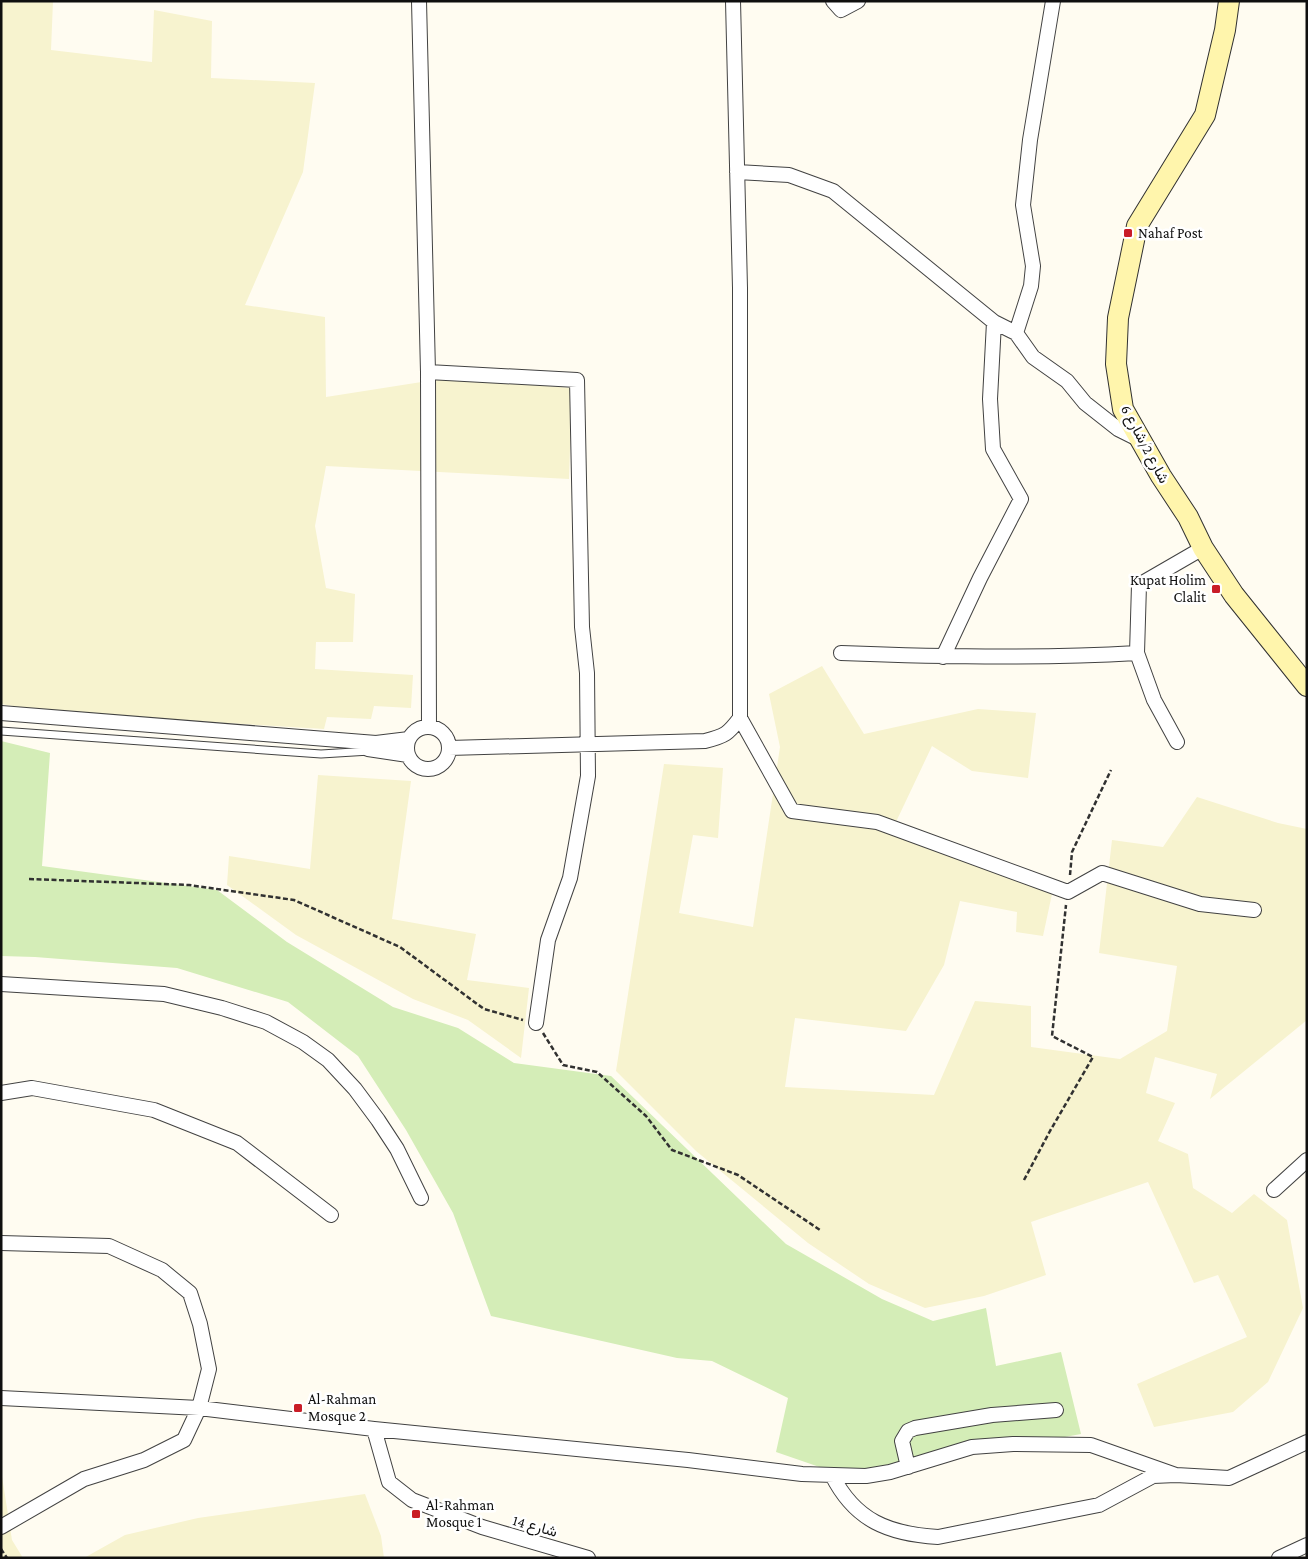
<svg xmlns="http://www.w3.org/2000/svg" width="1308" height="1559" viewBox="0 0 1308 1559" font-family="'Crimson Pro',Vazirmatn,serif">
	<rect width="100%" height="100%" fill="#fffcf1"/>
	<path fill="#f7f3cf" d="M1,1H53L51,50L152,62L154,10L212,21L211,78L315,83L303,172L245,305L325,317L326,397L447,378L572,388L569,479L326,466L315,526L326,588L355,594L353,642H316L315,669L413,675L411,708L374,706L371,719L327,717L324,729L48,712L1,704Z
		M822,666L864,734L978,709L1036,713L1028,778L972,771L932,746L895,824L1055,880L1043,936L1016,932L1017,912L960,901L944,965L906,1031L795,1018L785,1087L934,1095L975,1001L1031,1006V1047L1120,1059L1167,1031L1177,966L1099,953L1112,840L1163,847L1197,797L1278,823L1307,829V1020L1210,1099L1217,1074L1155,1057L1146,1093L1175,1103L1158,1141L1188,1154L1193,1188L1232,1213L1254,1194L1287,1220L1303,1308L1268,1382L1233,1412L1154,1427L1137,1384L1247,1337L1218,1275L1194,1283L1148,1182L1031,1222L1046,1275L984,1296L925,1308L869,1284L808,1243L696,1151L616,1071L664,764L723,768L718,838L693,835L679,913L753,927L780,747L769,694Z
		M318,775L411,781L392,919L476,934L467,980L529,988L521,1058L468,1020L413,999L296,935L227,885L229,856L310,869Z
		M1,1470L12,1540L23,1558H1Z
		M365,1494L381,1536L384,1558H84L125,1535L198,1518Z"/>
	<path fill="#d4edb7" d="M1,741L50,753L42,866L217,890L287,942L393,1007L458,1028L514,1063L611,1076L786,1244L882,1299L933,1321L986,1308L996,1366L1061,1352L1081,1434L973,1454L863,1482L776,1452L788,1398L712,1361L677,1358L491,1316L453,1213L406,1130L358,1056L288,1002L177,968L35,957L1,956Z"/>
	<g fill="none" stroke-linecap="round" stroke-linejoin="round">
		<g stroke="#424242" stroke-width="9">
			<path id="lane" d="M1,731L321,754L370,751"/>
		</g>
		<g stroke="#424242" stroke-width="16">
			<path id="street" d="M419,1L428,372L429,727
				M833,1L841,10L858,1
				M737,172L789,175L833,191L994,322L1016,333L1033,357L1067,381L1085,403L1118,429L1140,440
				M1016,333L1031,286L1033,266L1023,205L1030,140L1053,1
				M428,372L577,380L582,627L587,673L588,776L570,878L548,940L536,1023
				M841,653C940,657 1038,659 1137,653
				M943,657L980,578L1021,499L993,449L990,399L994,322
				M1,713L376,743L409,739
				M740,718L792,811L877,822L1068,892L1102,873L1200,904L1254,910
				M407 748a21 21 0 1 1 42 0a21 21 0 1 1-42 0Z
				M1177,742L1154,700L1137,653L1139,585L1203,548
				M449,748L705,741C725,736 728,734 740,718V288L733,1
				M368,749L408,755
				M1,984L164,994L222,1008L266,1022L303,1042L328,1060L355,1089L378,1120L397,1149L421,1198
				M1,1093L32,1088L154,1110L237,1143L331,1215
				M1274,1190L1307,1160
				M1,1243L109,1246L162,1270L190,1293L200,1324L209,1369L199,1408L184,1440L144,1460L84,1479L1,1527
				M1,1398L199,1408L374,1429L688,1460L802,1474L866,1476L890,1472L972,1447L1013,1444L1091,1445L1176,1475
				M374,1429L389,1482L412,1500L482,1527L588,1558
				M908,1467L902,1441L908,1431L915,1428L992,1415L1056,1410
				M832,1475C855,1521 889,1534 938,1537L1099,1505L1153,1476L1176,1475L1229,1478L1307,1442
				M1279,1558L1307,1545"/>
		</g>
		<g stroke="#313131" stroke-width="22">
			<path id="secondary" d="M1229,1L1225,30L1205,115L1137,226L1118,318L1116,364L1123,409L1161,476L1188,517L1203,548L1234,595L1307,686"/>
		</g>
		<path stroke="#313131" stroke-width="2.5" stroke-dasharray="5 2.5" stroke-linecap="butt" d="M1070,875L1072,852L1111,770
			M29,879L189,885L294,900L400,947L484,1009L523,1020
			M543,1033L563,1065L597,1072L646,1116L672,1150L738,1175L820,1230
			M1024,1180L1050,1131L1093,1057L1052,1036L1066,905
			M1,1549L7,1558"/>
		<use href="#lane" stroke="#fff" stroke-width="7"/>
		<use href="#street" stroke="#fff" stroke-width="14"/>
		<use href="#secondary" stroke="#fff5ac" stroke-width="20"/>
	</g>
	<g fill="#c91d27" stroke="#fff" stroke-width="2">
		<rect x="1123" y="228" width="10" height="10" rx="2.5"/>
		<rect x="1211" y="584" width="10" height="10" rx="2.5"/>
		<rect x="293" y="1403" width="10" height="10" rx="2.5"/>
		<rect x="411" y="1509" width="10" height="10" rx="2.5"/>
	</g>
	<g text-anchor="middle" stroke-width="5" stroke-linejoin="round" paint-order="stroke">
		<g font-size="15" fill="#0f0f0f" stroke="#fff" text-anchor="start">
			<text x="1138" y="238">Nahaf Post</text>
			<text x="1206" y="585" text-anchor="end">Kupat Holim<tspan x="1206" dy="17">Clalit</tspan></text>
			<text x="308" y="1404">Al-Rahman<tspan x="308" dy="17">Mosque 2</tspan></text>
			<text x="426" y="1510">Al-Rahman<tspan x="426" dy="17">Mosque 1</tspan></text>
		</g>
		<g font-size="15" fill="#0f0f0f" stroke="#fff">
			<text transform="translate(1145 444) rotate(62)" y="5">شارع 2/شارع 6</text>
			<text transform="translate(535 1526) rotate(16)" y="5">شارع 14</text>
		</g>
	</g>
	<rect width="1308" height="1559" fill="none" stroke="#0f0f0f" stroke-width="5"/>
</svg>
